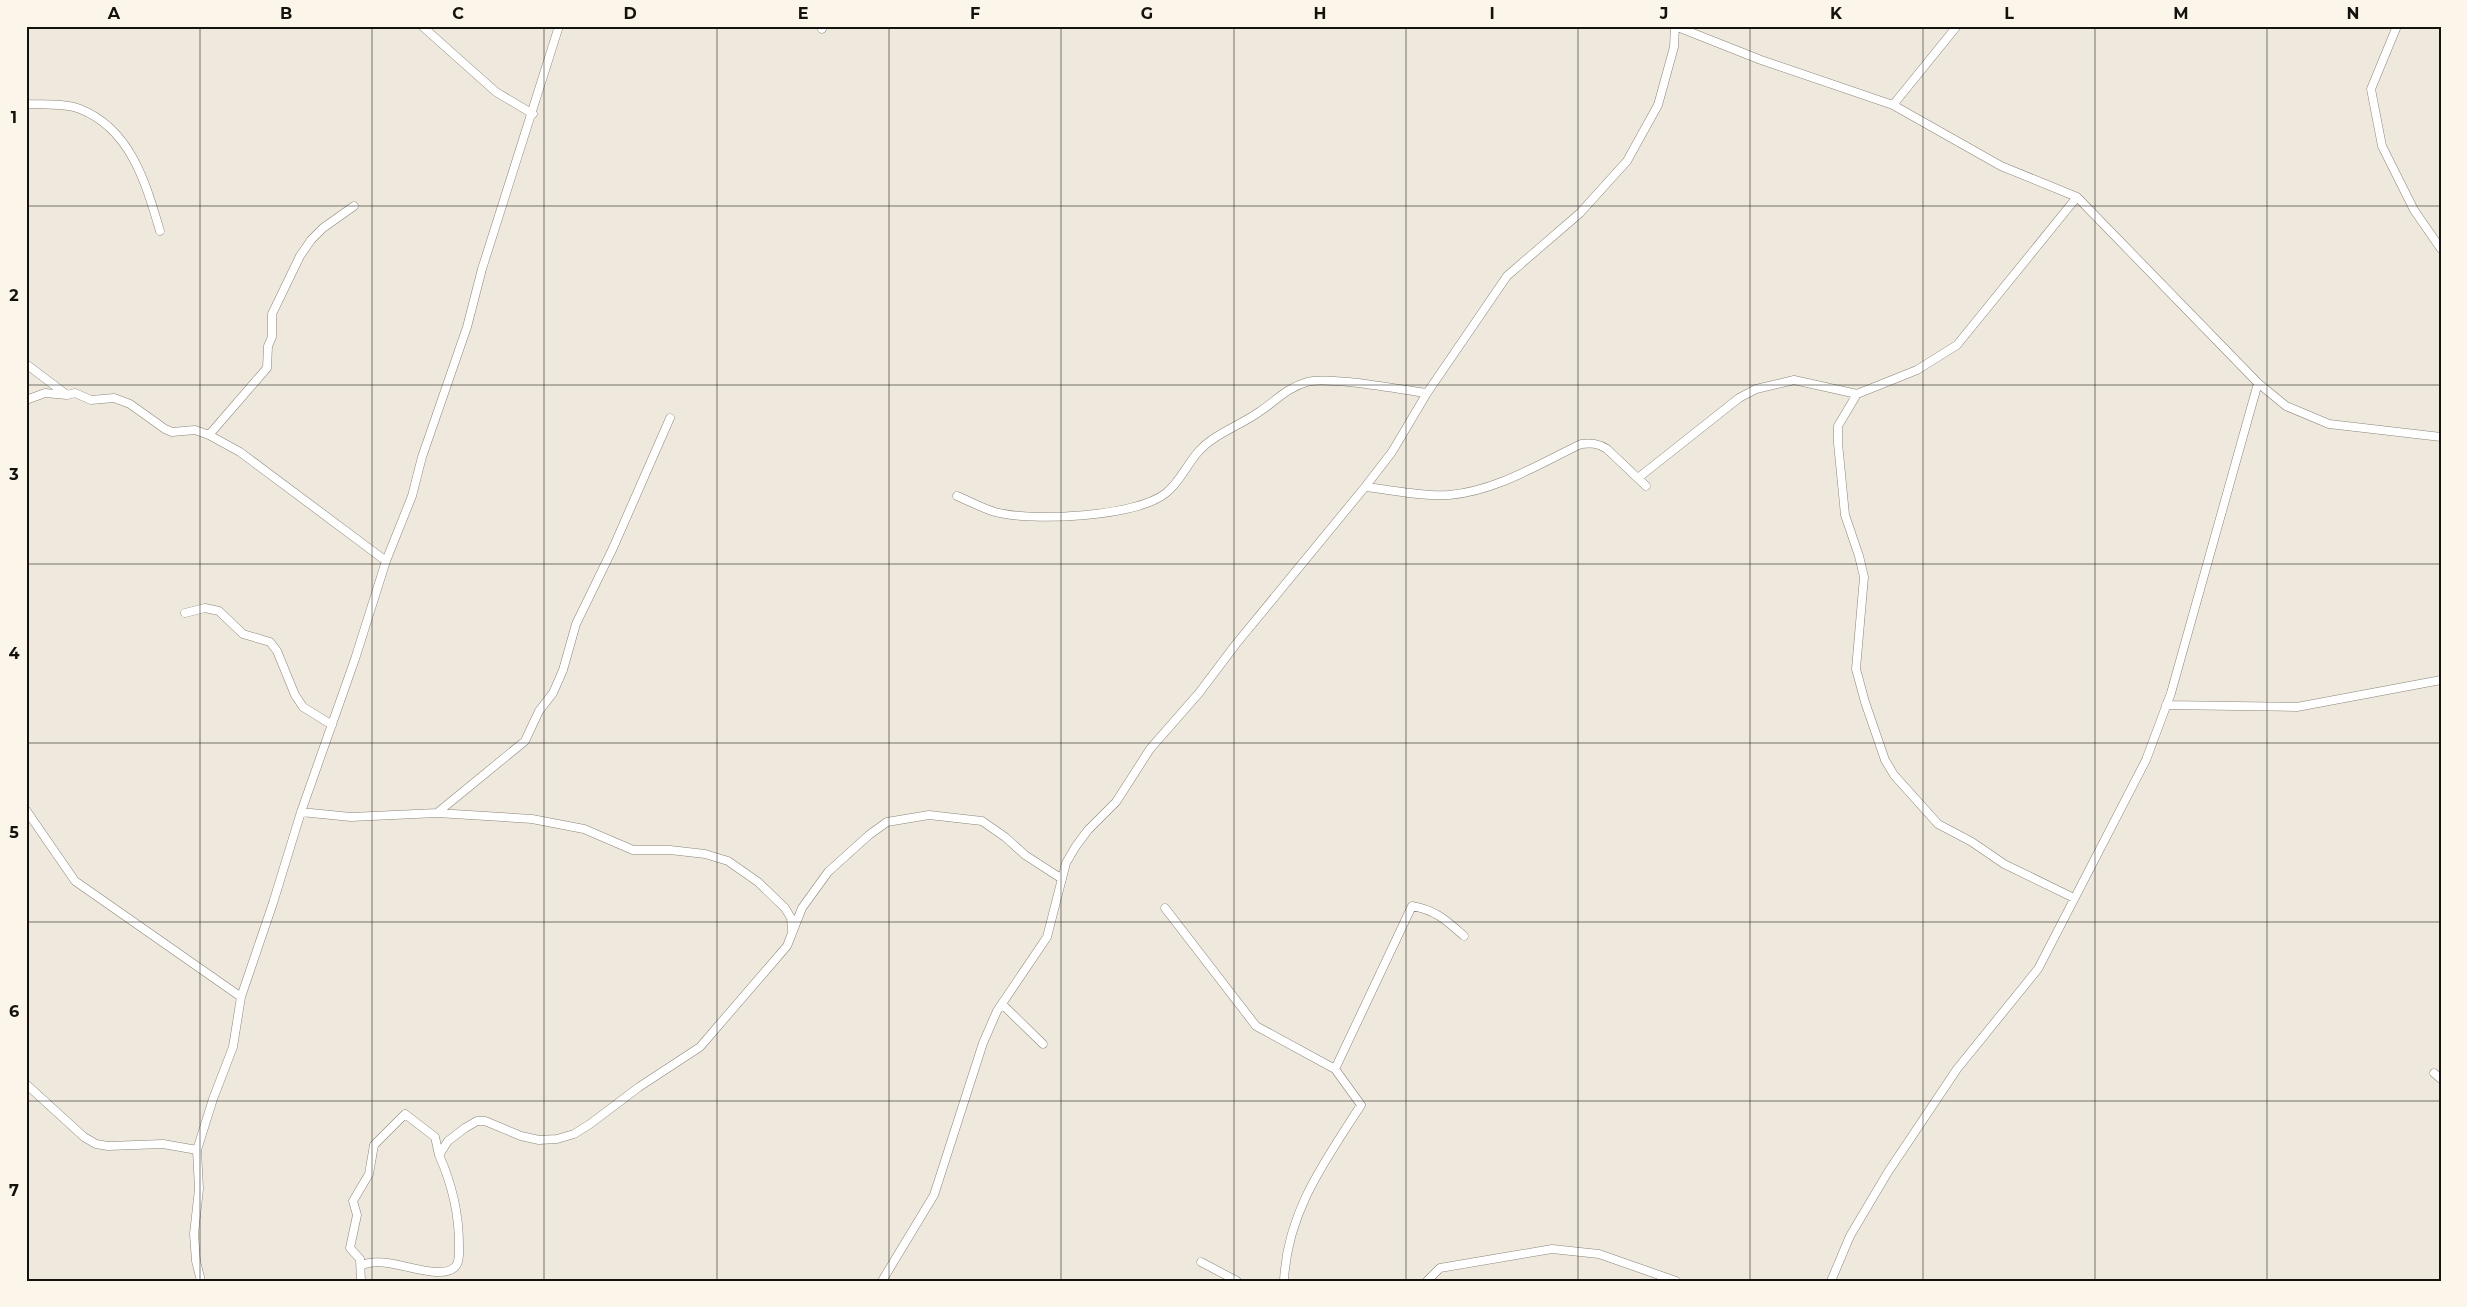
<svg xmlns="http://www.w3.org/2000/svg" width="2467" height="1307" viewBox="0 0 2467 1307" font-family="Montserrat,sans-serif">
	<rect width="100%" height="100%" fill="#efe8dc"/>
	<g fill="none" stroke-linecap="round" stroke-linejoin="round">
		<g stroke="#8b857a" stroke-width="9">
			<path id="minor" d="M422,26L496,92L533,114
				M1675,26L1761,60L1893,105L2001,166L2077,197L2258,383L2286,406L2329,424L2441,437
				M2397,26L2371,89L2382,146L2414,210L2441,249
				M822,29L823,26
				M26,104C43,105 64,103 80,109C131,129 146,184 160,231
				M1893,105L1957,26
				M26,364L67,395
				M1857,394L1838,426V443L1845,515L1859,556L1864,577L1856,669L1865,702L1885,760L1894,775L1938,824L1972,842L2004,864L2074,898
				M26,400L45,393L67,395L75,393L91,400L114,398L130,404L165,429L172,432L195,430L209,435L240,452L386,561
				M209,435L267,368L268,346L272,337V314L300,256L311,240L323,228L354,206
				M1638,478L1739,398L1756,389L1794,380L1857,394L1917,370L1957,345L2077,197
				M1365,487C1393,490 1422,497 1449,495C1496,491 1539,464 1581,444C1591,443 1598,443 1607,449L1646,486
				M957,496C969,501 982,508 995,512C1032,522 1136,517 1166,493C1180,482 1187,464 1199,451C1214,434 1241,425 1259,412C1276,401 1286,388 1307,382C1330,376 1401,390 1427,393
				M185,613L205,608L219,611L243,634L270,642L277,651L295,695L303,707L332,725
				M2166,705L2297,707L2441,680
				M26,810L75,881L241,997
				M301,812L351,817L437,813L532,819L584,829L633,850H670L705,854L728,861L758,882L785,908L791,918L792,930
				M437,813L525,741L539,711L553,693L563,670L576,624L613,548L670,418
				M1165,908L1256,1026L1335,1069L1361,1105C1325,1161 1287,1212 1284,1281
				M1002,1004L1043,1044
				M1335,1069L1412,906C1436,910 1447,921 1464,936
				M2434,1073L2441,1079
				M26,1084L84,1137L96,1144L108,1146L163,1144L197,1150
				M1201,1262L1237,1281
				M361,1266C385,1252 437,1284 455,1267C460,1262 459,1252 459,1245C459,1214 452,1184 439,1155L448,1141L465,1128L477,1121H485L521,1136L539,1140L557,1139L574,1134L590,1124L639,1087L700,1047L787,946L802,908L828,872L869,835L887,822L929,815L982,821L1005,837L1025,855L1062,879
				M201,1281L196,1261L194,1234L199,1189L197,1150L213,1099L233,1047L241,997L273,903L301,812L355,659L386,561L412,496L422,457L467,327L482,269L559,26
				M361,1281L360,1259L350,1248L357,1215L353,1201L369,1174L374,1145L405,1114L435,1137L439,1155
				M882,1281L934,1195L983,1043L997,1011L1047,937L1066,863L1076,846L1088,830L1116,802L1150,749L1199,693L1236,644L1365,487L1392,452L1427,393L1507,276L1580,213L1627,161L1658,105L1674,47L1675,26
				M1427,1281L1440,1268L1552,1249L1599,1254L1676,1281
				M1831,1281L1850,1236L1888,1172L1957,1069L2038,969L2146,760L2171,693L2258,383"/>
		</g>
		<use href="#minor" stroke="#fff" stroke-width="8"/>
	</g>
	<path fill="none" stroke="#14120d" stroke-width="1" stroke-opacity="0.55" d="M200,26V1281M372,26V1281M544,26V1281M717,26V1281M889,26V1281M1061,26V1281M1234,26V1281M1406,26V1281M1578,26V1281M1750,26V1281M1923,26V1281M2095,26V1281M2267,26V1281M26,206H2441M26,385H2441M26,564H2441M26,743H2441M26,922H2441M26,1101H2441"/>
	<rect width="2467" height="1307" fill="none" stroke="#fcf5e9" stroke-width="55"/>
	<rect x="28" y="28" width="2412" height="1252" fill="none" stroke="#14120d" stroke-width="2"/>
	<g font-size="16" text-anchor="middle" font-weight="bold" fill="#14120d">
		<text x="114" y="19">A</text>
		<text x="286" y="19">B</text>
		<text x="458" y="19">C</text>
		<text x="630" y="19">D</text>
		<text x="803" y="19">E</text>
		<text x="975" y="19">F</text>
		<text x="1147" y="19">G</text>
		<text x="1320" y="19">H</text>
		<text x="1492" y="19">I</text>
		<text x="1664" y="19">J</text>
		<text x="1836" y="19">K</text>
		<text x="2009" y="19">L</text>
		<text x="2181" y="19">M</text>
		<text x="2353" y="19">N</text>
		<text x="14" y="123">1</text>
		<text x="14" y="301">2</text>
		<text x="14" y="480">3</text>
		<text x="14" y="659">4</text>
		<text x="14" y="838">5</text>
		<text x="14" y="1017">6</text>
		<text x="14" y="1196">7</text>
	</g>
</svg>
